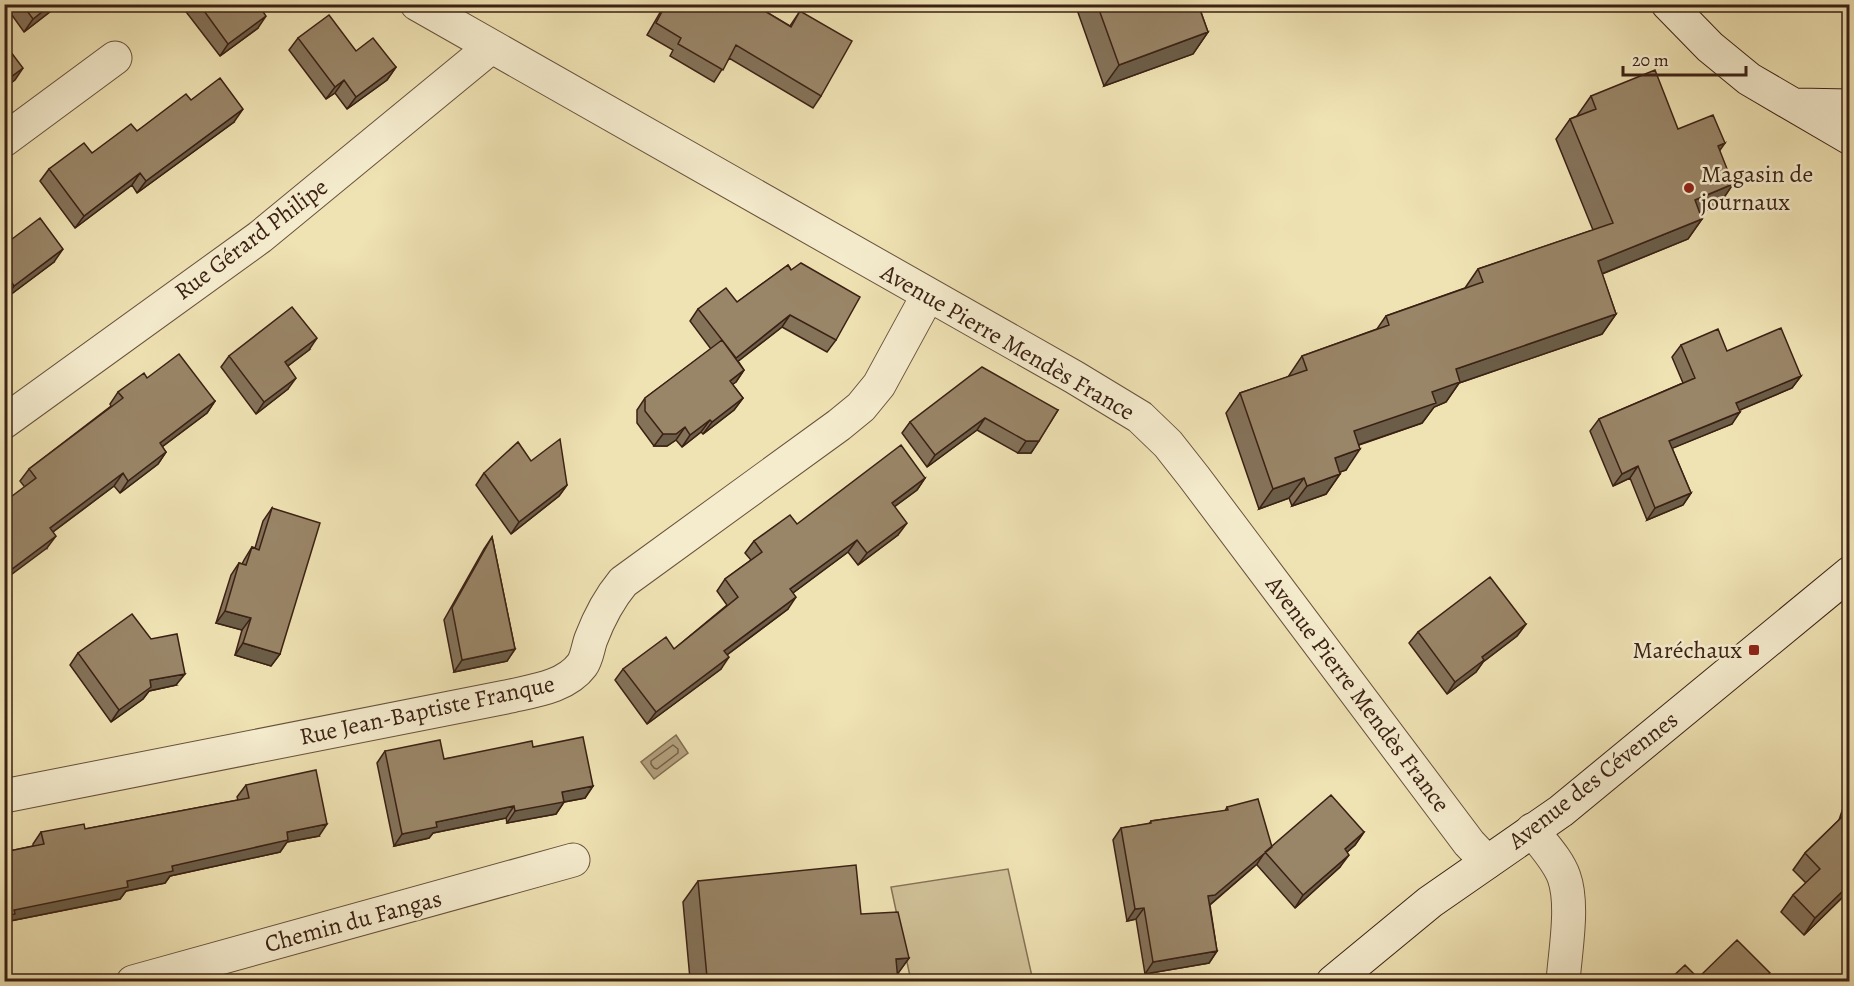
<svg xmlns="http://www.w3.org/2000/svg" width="1854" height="986" viewBox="0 0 1854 986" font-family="Alegreya,serif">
	<rect width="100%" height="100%" fill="#efe2b3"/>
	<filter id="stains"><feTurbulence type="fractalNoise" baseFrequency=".00333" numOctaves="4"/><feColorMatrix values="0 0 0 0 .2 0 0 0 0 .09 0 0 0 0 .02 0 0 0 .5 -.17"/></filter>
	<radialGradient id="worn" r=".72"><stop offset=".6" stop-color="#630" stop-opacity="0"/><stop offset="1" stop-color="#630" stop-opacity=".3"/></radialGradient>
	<path fill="#d0c198" stroke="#867156" stroke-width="1.5" d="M1008,869L1033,981H911L891,887Z"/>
	<path fill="#b2a07d" stroke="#826d53" stroke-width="1.5" d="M676,735L688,753L654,779L641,762Z"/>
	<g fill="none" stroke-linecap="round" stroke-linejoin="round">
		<path stroke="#766048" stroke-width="1.5" d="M673,745L678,749V753L657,769L654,768L651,764V761Z"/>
		<g stroke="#68513c" stroke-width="35">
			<path id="street" d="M417,4L1074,377L1140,417L1168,444L1194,477L1469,843L1487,862
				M4,140L115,58
				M4,422L260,237L491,47
				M4,796L506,697C531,691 565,688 582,665C587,658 588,647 591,639C599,618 608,600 623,582L839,425L861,407L879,385L928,295
				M1532,830C1543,845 1558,860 1564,877C1574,905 1565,952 1563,982
				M133,982L573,860"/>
		</g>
		<g stroke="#3b2114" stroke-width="35">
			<path id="secondary" d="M1668,4L1710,47L1749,79L1850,138
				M1797,105L1850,106
				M1333,982L1430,902L1561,811L1850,573"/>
		</g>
		<use href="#street" stroke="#f5ecce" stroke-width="33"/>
		<use href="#secondary" stroke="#f5ecce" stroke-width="33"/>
	</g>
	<path fill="#847259" stroke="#3b2114" stroke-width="1.5" d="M4,4H60L24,32Z
		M180,4H258V28L220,56Z
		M665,4H753L790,26L800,11L821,96L813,108L729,58L714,82L670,56L673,50L647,35Z
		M1075,4H1198L1208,32L1193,54L1104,86Z
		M298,38L356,51L396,67L387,80L347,109L335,93L326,99L289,50Z
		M1591,96L1678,129L1719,151L1733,184L1719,205L1700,213L1702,219L1688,239L1602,274L1616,314L1602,334L1459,383L1446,402L1434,407L1422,423L1359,445L1346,470L1339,472L1340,474L1326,494L1292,506L1289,498L1259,509L1226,413L1240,393L1288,377L1302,356L1377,329L1386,316L1465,288L1478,269L1593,230L1556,139L1570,119L1577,116Z
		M191,100L234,122L137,193L132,185L75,228L40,181L49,169L92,153L137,131Z
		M4,245L54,262L6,298L4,296Z
		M788,265L836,340L827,352L782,327L738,361L744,370L736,382L732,384L743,398L734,410L703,434L701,432L682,447L676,440L667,446H654L637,423V410L645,398L711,349L690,321L698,309L737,302Z
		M1681,345L1727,351L1801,376L1792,388L1739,410L1732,424L1672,448L1691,493L1683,505L1647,520L1630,478L1613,486L1590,431L1599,419L1683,383L1672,357Z
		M309,350L288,366V389L256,414L221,367L229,356Z
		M147,378L215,401L207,413L162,447L166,452L158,464L120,493L114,486L53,532L47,548L24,486L20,481L29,469L111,406L110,404L118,392Z
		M1058,410L1031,453H1018L977,430L927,467L902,433L910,422Z
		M531,461L567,485L559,496L511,534L476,485L484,473Z
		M925,478L917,490L894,507L898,535L858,565L848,552L793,593L788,609L727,655L721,669L647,724L615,680L623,669L674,649L727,605L717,591L725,579L751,560L745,553L754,541Z
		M272,508L280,654L271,666L235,655L242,630L216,623L231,575L239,563L242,564L244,560L252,547L255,548L263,521Z
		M492,537L515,649L507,661L454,672L444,620L484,549Z
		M1526,624L1517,636L1483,662L1476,672L1447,694L1409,643L1418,632Z
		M78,653L176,685L149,691L143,699L111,722L70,665Z
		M533,747L593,786L585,798L564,802L556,814L507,823L506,818L433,833L429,838L394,846L377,763L385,751L444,759Z
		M246,785L319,836L287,842L280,852L170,876L165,883L126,891L120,899L10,921L7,926H4V852L33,846V844L41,832L85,829L238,800L237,797Z
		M1850,798V890L1804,935L1781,912L1793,895L1806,883L1793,870L1805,853L1839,820L1843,808Z
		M1227,807L1272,846L1364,832L1355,845L1347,852L1340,867L1295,908L1257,865V864L1210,905L1217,951L1209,963L1145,974L1136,919L1127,921L1113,840L1121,828L1149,824L1151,821L1225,811Z
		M698,881L861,914L909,958L897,974L690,979L683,902Z"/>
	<path fill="#6b5d48" stroke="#3b2114" stroke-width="1.5" d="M52,4H60L24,32L33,19Z
		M266,16L258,28L220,56L228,44Z
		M1208,32L1193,54L1104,86L1119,65Z
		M396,67L387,80L347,109L356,97Z
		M23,68L15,80L4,88V82Z
		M344,80L335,93L326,99L335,87Z
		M243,109L234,122L137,193L146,181Z
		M1725,143L1711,163L1718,146Z
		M140,173L132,185L75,228L84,216Z
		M1733,184L1719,205L1681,220L1695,200Z
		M1702,219L1688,239L1584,281L1598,261Z
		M63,249L54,262L6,298L14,286Z
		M1616,314L1602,334L1459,383L1446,402L1434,407L1422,423L1340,451L1354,431L1456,369Z
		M790,315L782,327L727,370L736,358Z
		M317,338L309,350L277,374L285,362Z
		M744,370L736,382L721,393L730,381Z
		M1801,376L1792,388L1728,415L1736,403Z
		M296,378L288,389L256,414L264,402Z
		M743,398L734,410L703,434L712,422Z
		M215,401L207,413L151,455L160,443Z
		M1740,412L1732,424L1661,453L1669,441Z
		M985,418L977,430L927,467L935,455Z
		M710,420L701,432L682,447L690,435Z
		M685,427L676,440L667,446H654L663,434Z
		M1026,441H1039L1031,453H1018Z
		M1360,449L1346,470L1321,479L1335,458Z
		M166,452L158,464L120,493L128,481Z
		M1638,466L1630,478L1613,486L1622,474Z
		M123,473L114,486L42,540L50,528Z
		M1340,474L1326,494L1292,506L1307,486Z
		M925,478L917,490L883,515L892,503Z
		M1304,478L1289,498L1259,509L1273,489Z
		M567,485L559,496L511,534L519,522Z
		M1691,493L1683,505L1647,520L1655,508Z
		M907,523L898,535L858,565L867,553Z
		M56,536L47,548L4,580V575Z
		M857,540L848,552L782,601L790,589Z
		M796,597L788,609L716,663L724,651Z
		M225,611L251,618L242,630L216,623Z
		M1526,624L1517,636L1483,662L1476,672L1447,694L1455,682L1482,657Z
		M243,643L280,654L271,666L235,655Z
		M515,649L507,661L454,672L462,660Z
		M729,657L721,669L647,724L656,712Z
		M185,674L176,685L149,691L143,699L111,722L119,710L150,680Z
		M593,786L585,798L564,802L556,814L507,823L515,811L562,792Z
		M514,806L506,818L433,833L429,838L394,846L402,834L436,822Z
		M327,824L319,836L287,842L280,852L170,876L165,883L126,891L120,899L10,921L7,926H4V916L14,910L127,881L172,866L287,832Z
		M1364,832L1355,845L1336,862L1345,849Z
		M1265,852L1257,864L1207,907L1208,896Z
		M1349,855L1340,867L1295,908L1303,895Z
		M1850,884V890L1804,935L1815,918Z
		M1144,908L1136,919L1127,921L1135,909Z
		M1217,951L1209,963L1145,974L1153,962Z
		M909,958L894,979L896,959Z"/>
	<path fill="#998567" stroke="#3b2114" stroke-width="1.5" d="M22,4H52L33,19Z
		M199,4H258L266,16L228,44Z
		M666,4H753L791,27L800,11L852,41L821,96L736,45L723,70L678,44L681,38L656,23Z
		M1097,4H1198L1208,32L1119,65Z
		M329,15L356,51L373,38L396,67L356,97L344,80L335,87L298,38Z
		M4,43L23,68L4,82Z
		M1655,70L1678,129L1713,115L1725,143L1718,146L1733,184L1695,200L1702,219L1598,261L1616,314L1456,369L1460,382L1432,392L1436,403L1354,431L1360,449L1335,458L1340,474L1307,486L1304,478L1273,489L1240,393L1307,370L1302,356L1389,325L1386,316L1483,282L1478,269L1613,223L1570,119L1596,109L1591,96Z
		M220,78L243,109L146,181L140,173L84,216L49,169L84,143L92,153L131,124L137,131L186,94L191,100Z
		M40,218L63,249L14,286L8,277L4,279V245Z
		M801,263L860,297L836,340L790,315L736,358L698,309L726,288L737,302L788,265L791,270Z
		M292,307L317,338L285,362L296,378L264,402L229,356Z
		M1781,328L1801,376L1736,403L1740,412L1669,441L1691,493L1655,508L1638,466L1622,474L1599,419L1695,378L1681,345L1718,329L1727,351Z
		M722,340L744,370L730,381L743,398L712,422L710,420L690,435L685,427L676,434H663L645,411V398Z
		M179,354L215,401L160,443L166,452L128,481L123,473L50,528L56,536L4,575V502L36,478L29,469L123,398L118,392L144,373L147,378Z
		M982,367L1058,410L1039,441H1026L985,418L935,455L910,422Z
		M560,439L567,485L519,522L484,473L518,442L531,461Z
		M901,445L925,478L892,503L907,523L867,553L857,540L790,589L796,597L724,651L729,657L656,712L623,669L666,637L674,649L738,597L725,579L762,552L754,541L790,515L797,524Z
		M272,508L320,523L280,654L243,643L251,618L225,611L239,563L246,565L252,547L259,550Z
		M492,537L515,649L462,660L452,608Z
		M1490,577L1526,624L1482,657L1484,660L1455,682L1418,632Z
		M132,614L151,639L177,634L185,674L150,680L151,687L119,710L78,653Z
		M583,737L593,786L562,792L564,802L515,811L514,806L436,822L437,827L402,834L385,751L440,740L444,759L532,741L533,747Z
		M316,770L327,824L287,832L288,840L172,866L173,871L127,881L128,887L14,910L15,914L4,916V852L44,844L41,832L84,824L85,829L249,798L246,785Z
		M1331,795L1364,832L1345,849L1349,855L1303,895L1265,852Z
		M1258,799L1272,847L1215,895L1208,896L1217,951L1153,962L1144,908L1135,909L1121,828L1151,823V821L1228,810L1227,807Z
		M1850,806V884L1815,918L1793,895L1820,869L1805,853L1848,811Z
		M856,865L861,914L898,912L909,958L896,959L898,981H662L707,977L698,881Z
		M1737,940L1770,973L1761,981H1668L1685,965L1698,978Z"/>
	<g fill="#8f2418" stroke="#f5ecce" stroke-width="2">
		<circle cx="1689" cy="188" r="6"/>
		<rect x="1748" y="644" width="12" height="12" rx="3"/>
	</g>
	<g text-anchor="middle" stroke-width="5" stroke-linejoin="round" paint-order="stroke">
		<g font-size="24" fill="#3b2114" stroke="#f5ecce" text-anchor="start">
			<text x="1701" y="182">Magasin de<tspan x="1701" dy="28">journaux</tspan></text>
			<text x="1742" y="658" text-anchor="end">Maréchaux</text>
		</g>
		<g font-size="24" fill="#3b2114" stroke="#f5ecce">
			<text transform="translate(251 239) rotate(-37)" y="8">Rue Gérard Philipe</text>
			<text transform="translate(1008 342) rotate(30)" y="8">Avenue Pierre Mendès France</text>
			<text transform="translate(1358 694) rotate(53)" y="8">Avenue Pierre Mendès France</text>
			<text transform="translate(427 710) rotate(-12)" y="8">Rue Jean-Baptiste Franque</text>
			<text transform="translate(1593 780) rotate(-38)" y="8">Avenue des Cévennes</text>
			<text transform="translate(353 921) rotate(-15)" y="8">Chemin du Fangas</text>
		</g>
	</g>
	<rect width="1854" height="986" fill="none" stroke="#efe2b3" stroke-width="24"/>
	<rect x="6" y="6" width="1842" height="974" fill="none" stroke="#3b2114" stroke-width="3"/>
	<rect x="12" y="12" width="1830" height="962" fill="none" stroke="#3b2114" stroke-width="1.5"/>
	<path d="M1623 66v9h123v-9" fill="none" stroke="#3b2114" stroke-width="3"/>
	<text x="1632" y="66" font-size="18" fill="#3b2114" stroke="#f5ecce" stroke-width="4.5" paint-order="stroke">20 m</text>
	<rect width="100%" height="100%" filter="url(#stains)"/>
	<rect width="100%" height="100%" fill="url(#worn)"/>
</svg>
